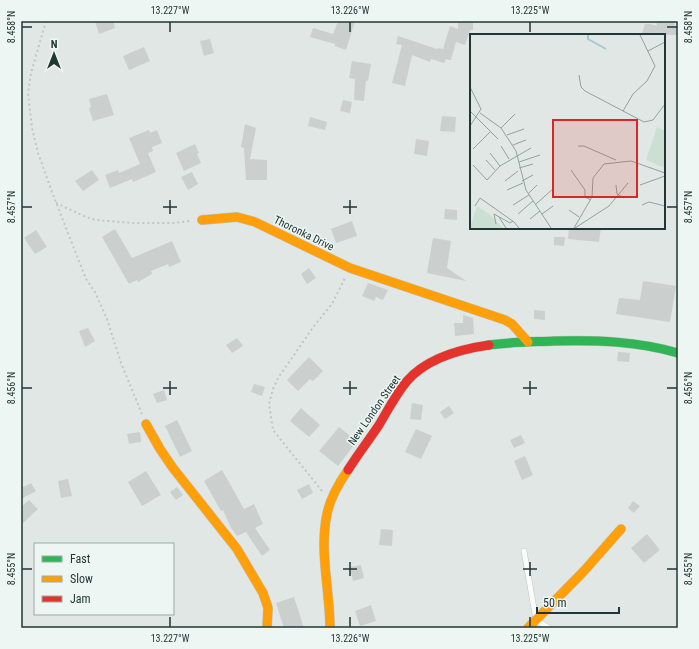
<svg xmlns="http://www.w3.org/2000/svg" width="699" height="649" viewBox="0 0 699 649" font-family="'Roboto Condensed',sans-serif">
	<rect width="100%" height="100%" fill="#e1e7e4"/>
	<path fill="#cbd0ce" d="M95,21H113L115,28L99,34Z
		M338,21H355L346,50L335,46V44L310,37L313,28L333,34Z
		M458,21H473V30H470L465,45L456,42L451,60L446,59L444,63L431,59L430,62L412,55L405,86L392,83L402,45L396,44L398,36L437,49L438,48L443,49L450,26L458,29Z
		M656,21H674L675,26H678V35H648L642,33L645,24H650L657,26Z
		M210,39L214,53L204,56L200,41Z
		M144,47L150,61L129,70L123,56Z
		M352,61L371,64L368,81L366,80L364,101L354,100L355,79L349,78Z
		M107,94L114,115L93,121L89,108L91,107L89,99Z
		M343,100L352,102L350,113L340,111Z
		M442,116L456,117L455,132L440,131Z
		M310,117L327,122L325,130L308,126Z
		M245,124L256,128L250,159L267,160V180H246L244,148L241,147Z
		M149,130L150,133L157,130L162,143L152,147L153,151L148,153L156,172L133,182L132,179L110,188L105,175L118,170L119,173L140,164L129,138Z
		M416,139L429,141L427,156L414,154Z
		M195,144L199,153L197,154L201,163L184,171L176,153Z
		M92,170L99,180L83,191L75,181Z
		M192,172L198,184L188,190L181,177Z
		M445,209L457,210V220L444,219Z
		M352,221L357,236L336,243L331,229Z
		M569,228H601L599,242L568,239Z
		M115,229L132,258L172,241L181,262L169,267L168,264L151,271L152,274L138,282L137,280L129,284L102,237Z
		M36,230L47,247L35,254L24,238Z
		M554,237H565L564,246L554,245Z
		M433,238L451,241L447,268L466,281L427,273Z
		M309,268L316,278L307,284L301,274Z
		M643,281L676,286L670,322L616,314L619,298L640,300Z
		M368,283L388,290L383,300L376,297L374,301L362,296Z
		M534,310L545,311V320L534,319Z
		M463,315L473,318L474,334L455,336L454,323H463Z
		M88,328L95,341L85,347L79,331Z
		M237,338L243,346L232,353L226,345Z
		M618,352L630,353L629,362L617,361Z
		M309,357L323,371L313,381L310,379L298,391L287,380Z
		M254,384L265,387L262,396L251,392Z
		M164,390L167,400L157,403L153,394Z
		M412,403L423,405L421,420L410,419Z
		M449,406L454,413L445,419L440,412Z
		M301,408L320,425L309,437L290,421Z
		M177,420L192,451L180,457L165,426Z
		M339,427L357,441L338,466L319,451Z
		M416,429L432,436L421,459L405,452Z
		M140,432L141,442L129,444L127,434Z
		M521,435L525,443L514,448L510,440Z
		M525,456L533,475L522,480L514,461Z
		M222,470L244,509L254,504L263,524L255,528L270,550L262,556L246,532L237,536L231,528L223,510L221,511L204,481Z
		M146,471L161,495L142,506L128,482Z
		M68,479L72,496L61,498L58,481Z
		M31,483L36,491L21,499V488Z
		M309,484L313,493L302,499L297,490Z
		M177,487L183,495L176,500L170,492Z
		M29,500L38,509L21,525V507Z
		M633,501L640,506L634,513L628,508Z
		M381,529L393,530L392,546L379,545Z
		M647,534L660,550L644,563L631,548Z
		M361,565L364,578L353,581L350,567Z
		M294,597L304,628H284L276,603Z
		M371,605L376,621L360,626L355,611Z"/>
	<g fill="none" stroke-linecap="round" stroke-linejoin="round">
		<g stroke="#bec3c1" stroke-width="6">
			<path id="lane" d="M524,551L536,620L549,628"/>
		</g>
		<g stroke="#bec4c2" stroke-width="10">
			<path id="fast" d="M489,345C511,342 532,342 554,341C596,340 637,341 678,353"/>
		</g>
		<g stroke="#bec4c2" stroke-width="10">
			<path id="slow" d="M202,220L237,217L255,222L350,268L505,320L512,324L528,342
				M146,424L160,449L173,468L237,549L263,593L268,608L267,628
				M330,628C330,591 319,551 327,514C330,498 339,483 348,470
				M528,628L584,571L621,529"/>
		</g>
		<g stroke="#bec4c2" stroke-width="10">
			<path id="jam" d="M348,470C358,454 369,440 379,425C388,410 396,394 407,381C427,358 461,349 489,345"/>
		</g>
		<path stroke="#bfc7c4" stroke-width="2" stroke-dasharray="2 3" stroke-linecap="butt" d="M46,21L31,73L28,93L32,128L38,153L52,192L86,279L95,292L107,319L121,363L142,414
			M56,203L86,217L96,220L133,223H174L190,221
			M322,491L273,430L269,404L273,389L278,378L314,326L332,304L345,278"/>
		<use href="#lane" stroke="#fafbfb" stroke-width="5"/>
		<use href="#fast" stroke="#30b455" stroke-width="9"/>
		<use href="#slow" stroke="#ff9f0a" stroke-width="9"/>
		<use href="#jam" stroke="#e5322d" stroke-width="9"/>
	</g>
	<path fill="none" stroke="#213733" stroke-width="1.5" d="M170,22V32M350,22V32M530,22V32M22,27H32M667,27H677M170,200V214M350,200V214M22,207H32M163,207H177M343,207H357M667,207H677M170,381V395M350,381V395M530,381V395M22,388H32M163,388H177M343,388H357M523,388H537M667,388H677M350,562V576M530,562V576M22,569H32M343,569H357M523,569H537M667,569H677M170,617V627M350,617V627M530,617V627"/>
	<g text-anchor="middle" stroke-width="3" stroke-linejoin="round" paint-order="stroke">
		<g font-size="11" fill="#213733" stroke="#eef6f3">
			<text transform="translate(304 233) rotate(26)" y="4">Thoronka Drive</text>
			<text transform="translate(374 410) rotate(-55)" y="4">New London Street</text>
		</g>
	</g>
	<g transform="translate(470 34)">
		<rect width="195" height="195" fill="#e1e7e4"/>
		<path d="M187,93L195,97V134L176,126ZM7,172L18,179L33,194H0Z" fill="#cbdfd2"/>
		<path fill="none" stroke="#a4c9d2" stroke-width="2" d="M118,1V5L136,15"/>
		<path fill="none" stroke="#94a19d" stroke-width="1" d="M178,17L195,8M109,41L111,53L115,57L174,88L183,86L195,70M0,53L11,75L0,92M0,77L28,105M153,77L163,60L177,47L185,32L170,1M10,79L31,94M45,80L31,94L46,117L56,156L81,194M37,101L54,95M43,111L56,106M31,112L39,125M108,112H114L146,126M3,115L20,98M20,119L30,132M16,126L25,136M49,128L70,121M3,131L17,146L30,132L61,114M49,134L63,130M101,136L115,156V163L121,166M35,147L48,137M52,147L63,141M146,151L147,160L154,164M170,151L195,142M37,156L53,149M58,160L67,151M66,170L84,154M43,171L59,161M172,171L179,168L195,172M5,172L10,164L44,188L49,194M99,176L109,183M48,180L63,167M72,180L83,172M29,183L36,194M60,185L70,177M26,190L24,180L40,189L43,187M104,194L122,163L123,144L134,130L161,127L195,139M105,194L139,172L158,149"/>
		<path fill="#d62828" fill-opacity="0.15" stroke="#d62828" stroke-width="2" d="M83,86H167V163H83Z"/>
		<rect width="195" height="195" fill="none" stroke="#213733" stroke-width="2"/>
	</g>
	<rect width="699" height="649" fill="none" stroke="#eef6f3" stroke-width="44"/>
	<rect x="34" y="543" width="140" height="72" fill="#eef6f3" stroke="#9caaa6"/>
	<rect x="42" y="556" width="20" height="6" fill="#30b455" stroke="#9caaa6"/>
	<text x="70" y="563" font-size="12" fill="#213733">Fast</text>
	<rect x="42" y="576" width="20" height="6" fill="#ff9f0a" stroke="#9caaa6"/>
	<text x="70" y="583" font-size="12" fill="#213733">Slow</text>
	<rect x="42" y="596" width="20" height="6" fill="#e5322d" stroke="#9caaa6"/>
	<text x="70" y="603" font-size="12" fill="#213733">Jam</text>
	<g transform="translate(54 54)" stroke="#eef6f3" stroke-width="3" paint-order="stroke">
	<path d="M0-3L7 15L0 10L-7 15Z" fill="#213733"/>
	<text y="-6" font-size="11" font-weight="bold" text-anchor="middle" fill="#213733">N</text>
	</g>
	<path d="M537 607v6h82v-6" fill="none" stroke="#213733" stroke-width="2"/>
	<text x="543" y="607" font-size="12" fill="#213733" stroke="#eef6f3" stroke-width="3" paint-order="stroke">50 m</text>
	<rect x="22" y="22" width="655" height="605" fill="none" stroke="#213733" stroke-width="1.5"/>
	<g font-size="10" text-anchor="middle" fill="#213733">
		<text x="170" y="14">13.227°W</text>
		<text x="350" y="14">13.226°W</text>
		<text x="530" y="14">13.225°W</text>
		<text transform="translate(11 27) rotate(-90)" y="4">8.458°N</text>
		<text transform="translate(688 27) rotate(-90)" y="4">8.458°N</text>
		<text transform="translate(11 207) rotate(-90)" y="4">8.457°N</text>
		<text transform="translate(688 207) rotate(-90)" y="4">8.457°N</text>
		<text transform="translate(11 388) rotate(-90)" y="4">8.456°N</text>
		<text transform="translate(688 388) rotate(-90)" y="4">8.456°N</text>
		<text transform="translate(11 569) rotate(-90)" y="4">8.455°N</text>
		<text transform="translate(688 569) rotate(-90)" y="4">8.455°N</text>
		<text x="170" y="642">13.227°W</text>
		<text x="350" y="642">13.226°W</text>
		<text x="530" y="642">13.225°W</text>
	</g>
</svg>
